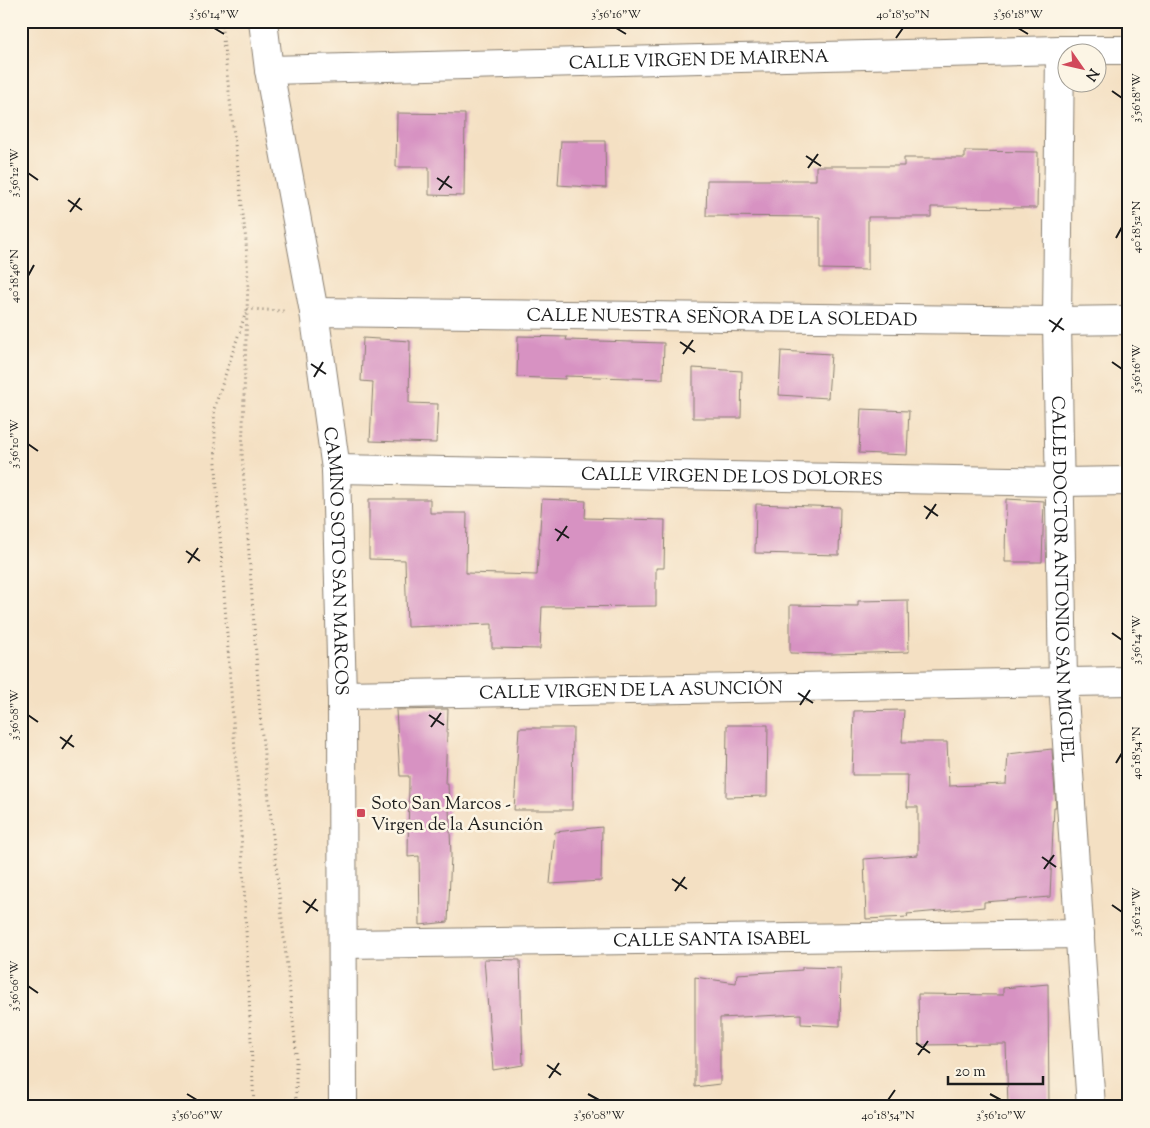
<svg xmlns="http://www.w3.org/2000/svg" width="1150" height="1128" viewBox="0 0 1150 1128" font-family="'Sorts Mill Goudy',serif">
	<rect width="100%" height="100%" fill="#fcf5e5"/>
	<filter id="ink" filterUnits="userSpaceOnUse"><feTurbulence type="fractalNoise" baseFrequency=".02" numOctaves="2"/><feDisplacementMap in="SourceGraphic" scale="10" xChannelSelector="R" yChannelSelector="G"/><feConvolveMatrix kernelMatrix="1 2 1 2 8 2 1 2 1" color-interpolation-filters="sRGB"/></filter>
	<filter id="wash" filterUnits="userSpaceOnUse"><feTurbulence type="fractalNoise" baseFrequency=".0096" numOctaves="4" result="noise"/><feDisplacementMap in="SourceGraphic" scale="20" xChannelSelector="R" yChannelSelector="G"/><feGaussianBlur stdDeviation="1.12" result="paint"/><feColorMatrix in="noise" values="0 0 0 0 0 0 0 0 0 0 0 0 0 0 0 0 0 1.4 0 .05"/><feComposite in="paint" operator="in"/></filter>
	<g filter="url(#wash)">
		<rect width="100%" height="100%" fill="#f4e0c3"/>
		<g id="blocks">
			<path fill="#d792c2" d="M397,113L465,114L464,196L429,195V167H396Z
				M561,141H605L606,188L558,185Z
				M965,151L1038,152L1037,208L931,207V217H868V270L820,269V217L706,216L707,180H816V166H904V158H965Z
				M518,336L567,337L566,340L664,343L663,379L565,376V379L517,377Z
				M363,338L410,341L409,403L438,404L436,443L370,441L373,382L361,381Z
				M781,351L831,354L828,398L779,395Z
				M693,368L742,371L741,418H693Z
				M861,409L909,411L907,455L859,453Z
				M369,499H430V513H467L466,573L537,575L542,499L586,501L585,518L665,520L664,568H656V606L542,607L540,649L492,648V624L407,627L405,560L369,559Z
				M1006,499L1044,501L1042,562H1005Z
				M756,504L840,507L839,555L755,553Z
				M908,600L909,652L832,654L790,653V605L858,606V601Z
				M448,709L445,784H448L451,855L448,922L420,925L419,856L408,857L409,776H400L396,710Z
				M904,710L902,742H947L949,786L1006,784L1008,754L1052,749L1056,807H1054L1050,897L984,902V907L907,914L908,917L866,919L864,859L918,855V807H907L908,775H852L854,711Z
				M727,725H768L767,796L726,797Z
				M519,728H573L572,810H514Z
				M602,827L601,881L550,884L555,832Z
				M484,959L520,960L523,1065L493,1070Z
				M802,967L841,968L840,1026L801,1024V1014L720,1018V1084L695,1087V977L736,983L737,974L802,970Z
				M1048,984L1049,1107H1008L1006,1044L919,1045L918,994L1003,995V988Z"/>
		</g>
	</g>
	<g filter="url(#ink)">
		<use href="#blocks" fill-opacity="0" stroke="#887e70" stroke-width="1"/>
		<g fill="none" stroke-linecap="round" stroke-linejoin="round">
			<g stroke="#887e70" stroke-width="30">
				<g id="minor">
					<path id="s1" d="M263,21L269,70L314,312L336,469L342,695L343,1107"/>
					<path id="s2" d="M1060,50L1057,321L1063,682L1091,1107"/>
					<path id="s3" d="M269,70L1060,50H1129"/>
					<path id="s4" d="M314,312L1057,321L1129,320"/>
					<path id="s5" d="M336,469L1060,482L1129,481"/>
					<path id="s6" d="M342,695L1129,681"/>
					<path id="s7" d="M343,944L1080,934"/>
				</g>
			</g>
			<path stroke="#887e70" stroke-width="3" stroke-dasharray="1 4" stroke-linecap="butt" d="M221,21L246,241L248,282L242,454L261,726L296,1049V1107
				M254,1107L243,863L217,492L214,409L247,309L284,311"/>
			<use href="#minor" stroke="#fff" stroke-width="28"/>
		</g>
	</g>
	<path fill="none" stroke="#1c1c1c" stroke-width="2" d="M214,28L224,34M616,28L626,34M1018,28L1028,34M896,38L903,28M1112,91L1122,98M806,156L821,166M808,168L818,154M28,173L38,180M437,178L452,188M439,190L449,176M68,200L82,210M70,212L80,198M1116,238L1122,227M28,276L34,265M1049,320L1064,330M1052,332L1062,318M680,342L695,352M683,354L693,340M1112,362L1122,369M311,364L326,374M314,377L323,362M28,444L38,451M924,506L938,516M926,519L936,504M555,529L569,538M557,541L567,526M186,551L200,561M188,563L198,548M1112,633L1122,640M798,693L813,703M800,705L810,690M28,715L38,722M429,715L444,725M431,727L441,713M60,737L74,747M62,749L72,735M1116,763L1122,753M1042,857L1056,867M1044,869L1054,855M672,879L687,889M675,891L685,877M303,901L318,911M1112,905L1122,912M306,913L316,899M28,986L38,993M916,1043L930,1053M918,1055L928,1041M547,1065L561,1075M549,1078L559,1063M187,1094L197,1100M588,1094L599,1100M990,1094L1001,1100M888,1100L895,1090"/>
	<rect fill="#d1495b" stroke="#fcf5e5" stroke-width="2" x="356" y="808" width="10" height="10" rx="2.5"/>
	<g text-anchor="middle" stroke-width="5" stroke-linejoin="round" paint-order="stroke">
		<g font-size="18" fill="#1c1c1c" stroke="#fcf5e5">
			<text dy="6" stroke="none"><textPath href="#s3" startOffset="430">CALLE VIRGEN DE MAIRENA</textPath></text>
			<text dy="6" stroke="none"><textPath href="#s4" startOffset="408">CALLE NUESTRA SEÑORA DE LA SOLEDAD</textPath></text>
			<text dy="6" stroke="none"><textPath href="#s5" startOffset="396">CALLE VIRGEN DE LOS DOLORES</textPath></text>
			<text dy="6" stroke="none"><textPath href="#s1" startOffset="546">CAMINO SOTO SAN MARCOS</textPath></text>
			<text dy="6" stroke="none"><textPath href="#s2" startOffset="529">CALLE DOCTOR ANTONIO SAN MIGUEL</textPath></text>
			<text dy="6" stroke="none"><textPath href="#s6" startOffset="289">CALLE VIRGEN DE LA ASUNCIÓN</textPath></text>
			<text dy="6" stroke="none"><textPath href="#s7" startOffset="369">CALLE SANTA ISABEL</textPath></text>
		</g>
		<g font-size="18" fill="#1c1c1c" stroke="#fcf5e5" text-anchor="start">
			<text x="371" y="809">Soto San Marcos -<tspan x="371" dy="21">Virgen de la Asunción</tspan></text>
		</g>
	</g>
	<rect width="1150" height="1128" fill="none" stroke="#fcf5e5" stroke-width="55"/>
	<g transform="translate(1082 68) rotate(124)"><circle r="24" fill="#fcf5e5" stroke="#a29e95"/>
	<path d="M0-4L9 19L0 12L-9 19Z" fill="#d1495b"/>
	<text y="-8" font-size="14" font-weight="bold" text-anchor="middle" fill="#1c1c1c">N</text>
	</g>
	<path d="M948 1076v8h95v-8" fill="none" stroke="#1c1c1c" stroke-width="2.5"/>
	<text x="955" y="1076" font-size="15" fill="#1c1c1c" stroke="#fcf5e5" stroke-width="4" paint-order="stroke">20 m</text>
	<rect x="28" y="28" width="1094" height="1072" fill="none" stroke="#1c1c1c" stroke-width="2"/>
	<g font-size="12" text-anchor="middle" fill="#1c1c1c">
		<text x="214" y="18">3°56'14"W</text>
		<text x="616" y="18">3°56'16"W</text>
		<text x="903" y="18">40°18'50"N</text>
		<text x="1018" y="18">3°56'18"W</text>
		<text transform="translate(1136 98) rotate(-90)" y="4">3°56'18"W</text>
		<text transform="translate(14 173) rotate(-90)" y="4">3°56'12"W</text>
		<text transform="translate(1136 227) rotate(-90)" y="4">40°18'52"N</text>
		<text transform="translate(14 276) rotate(-90)" y="4">40°18'46"N</text>
		<text transform="translate(1136 369) rotate(-90)" y="4">3°56'16"W</text>
		<text transform="translate(14 444) rotate(-90)" y="4">3°56'10"W</text>
		<text transform="translate(1136 640) rotate(-90)" y="4">3°56'14"W</text>
		<text transform="translate(14 715) rotate(-90)" y="4">3°56'08"W</text>
		<text transform="translate(1136 753) rotate(-90)" y="4">40°18'54"N</text>
		<text transform="translate(1136 912) rotate(-90)" y="4">3°56'12"W</text>
		<text transform="translate(14 986) rotate(-90)" y="4">3°56'06"W</text>
		<text x="197" y="1119">3°56'06"W</text>
		<text x="599" y="1119">3°56'08"W</text>
		<text x="888" y="1119">40°18'54"N</text>
		<text x="1001" y="1119">3°56'10"W</text>
	</g>
</svg>
